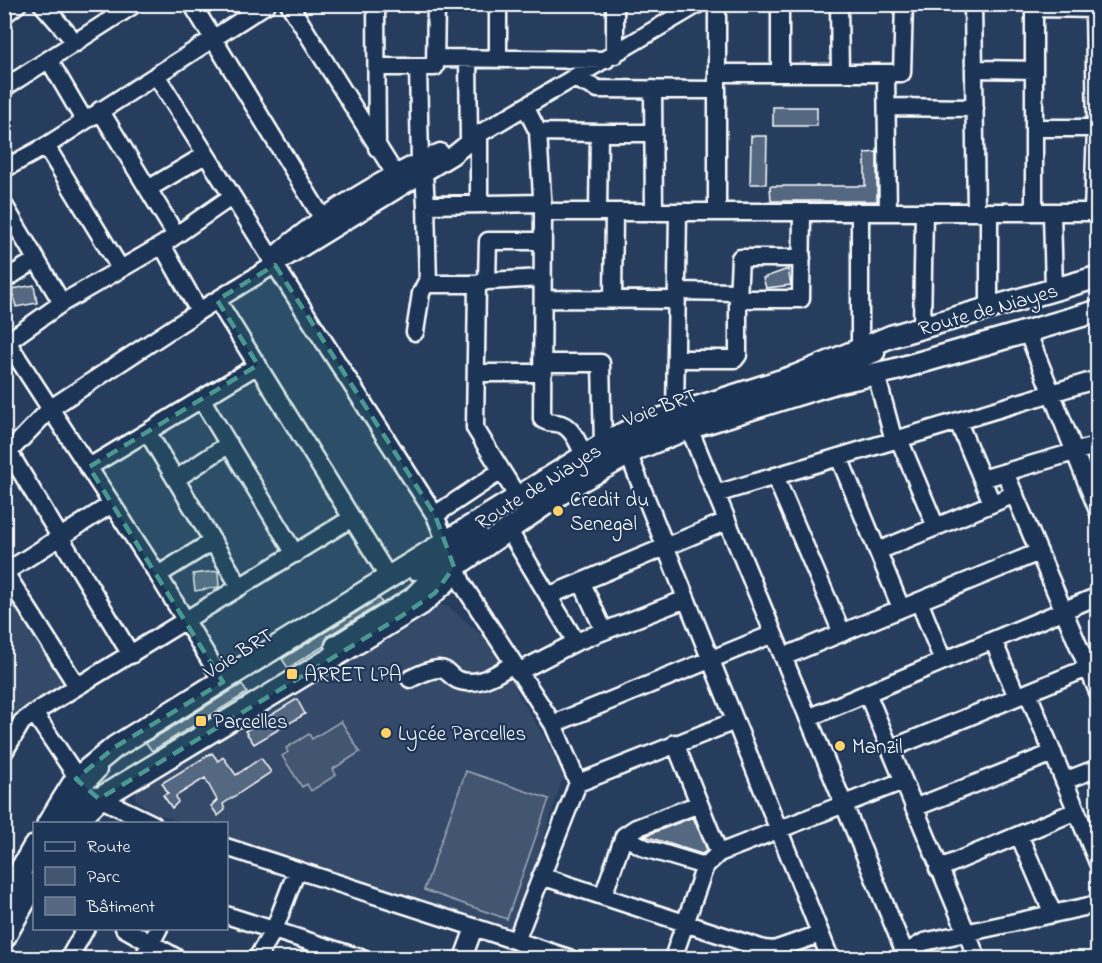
<svg xmlns="http://www.w3.org/2000/svg" width="1102" height="963" viewBox="0 0 1102 963" font-family="'Indie Flower',sans-serif">
  <style>
    .built { fill: #344a68 }
    .green { fill: #425672; stroke: #a0aab8; stroke-width: 1.5 }
    .building { fill: #556781; stroke: #fff; stroke-width: 1.5 }
    .lines { fill: none; stroke-linecap: round; stroke-linejoin: round }
    .minor-casing { stroke: #fff; stroke-width: 21 }
    .major-casing { stroke: #fff; stroke-width: 26 }
    .minor { stroke: #1d3557; stroke-width: 16 }
    .major { stroke: #1d3557; stroke-width: 21 }
    .marked { fill: #4b9892; fill-opacity: 0.2; stroke: #4b9892; stroke-width: 4.5; stroke-dasharray: 12 8; stroke-linejoin: round }
    .poi-dot { fill: #ffd166; stroke: #1d3557; stroke-width: 2 }
    .labels { text-anchor: middle; stroke-width: 4.5; stroke-linejoin: round; paint-order: stroke }
    .street-label { font-size: 21px; fill: #fff; stroke: #1d3557 }
    .poi-label { font-size: 21px; fill: #fff; stroke: #1d3557; text-anchor: start }
  </style>
  <rect width="100%" height="100%" fill="#263d5e"/>
  <filter id="ink" filterUnits="userSpaceOnUse"><feTurbulence type="fractalNoise" baseFrequency=".0167" numOctaves="2"/><feDisplacementMap in="SourceGraphic" scale="12" xChannelSelector="R" yChannelSelector="G"/><feConvolveMatrix kernelMatrix="1 2 1 2 8 2 1 2 1" color-interpolation-filters="sRGB"/></filter>
  <g filter="url(#ink)">
    <path class="built" d="M5,587L70,682L5,742Z
      M438,605L449,607L485,638L565,772L515,924L508,930L227,837L226,824L186,823L151,812L135,798L136,791Z"/>
    <path class="green" d="M341,721L360,752L333,769L336,775L311,791L307,784L302,787L282,756L288,752L286,748L309,734L312,739Z
      M466,771L549,799L507,919L424,890Z"/>
    <path class="building" d="M773,107H817V126H773Z
      M751,136H767L766,184H750Z
      M877,152V201H771L770,186H865V153Z
      M788,269L791,285L766,288L763,278Z
      M34,285L37,303L16,307L12,289Z
      M218,571L219,587L195,591L193,574Z
      M379,598L382,603L328,636L324,646L288,668L282,659Z
      M242,684L247,693L152,751L146,743Z
      M297,699L305,714L254,744L245,731Z
      M212,753L218,761L223,757L236,775L261,758L271,772L223,804L225,810L218,816L211,806L217,800L205,778L176,796L178,802L172,808L163,795L168,793L162,783Z
      M693,817L707,850L702,854L645,836Z"/>
    <g class="lines">
      <defs>
        <path id="minor" d="M42,4L76,43
          M192,4L323,219
          M289,4L400,182
          M376,4L377,148
          M498,4V58
          M615,4V55
          M717,4V212
          M780,4V73
          M839,4L840,73
          M973,4L976,212
          M4,15L18,4
          M436,58L606,60
          M468,58L469,141
          M49,60L84,120
          M377,67H435L436,4
          M418,67L420,161
          M975,69L1034,70
          M717,73H902L904,4
          M886,73L888,212
          M156,75L271,258
          M575,79L598,89L717,90
          M4,88L135,4
          M653,89L654,212
          M887,107L975,108
          M526,108L538,132L599,133L598,212
          M100,110L176,235
          M1034,128H1096
          M538,132L543,212L542,419C548,424 554,422 561,424C574,429 579,446 585,457
          M599,133H653
          M479,134V204
          M46,146L120,268
          M4,169L46,146L267,4
          M424,173L426,205L543,203
          M148,189L205,155
          M4,205L62,303
          M426,205L428,284H477L487,281L488,241H543
          M543,212H1098
          M989,212V309
          M1034,212V8L1098,9
          M1052,212L1054,290
          M1093,212L1096,128L1094,9
          M162,245L199,311
          M272,258C318,216 383,177 440,152
          M802,258H740L738,299H801L802,212
          M275,265L435,515L463,585L553,724L578,783L516,941
          M4,280L36,260
          M487,281L543,278
          M477,284L475,428L519,499
          M677,291L738,292
          M543,299L676,300
          M217,300L389,578
          M613,300L614,212
          M922,327L924,212
          M1027,331L1098,511
          M415,332L421,293L426,283
          M4,337L158,575L223,682
          M4,344L62,303L162,245L231,197
          M860,351V212
          M678,359H735L738,355V299
          M543,363H601L603,446
          M477,373H543
          M876,374L894,441
          M814,379L876,353
          M202,400L295,554
          M675,414L678,212
          M958,422L992,503
          M689,428L907,958
          M148,433L240,587
          M899,439L936,527
          M9,452L131,655
          M628,453L830,958
          M4,457L51,408L199,311L452,156L479,134L698,4
          M839,457L901,608
          M89,467L258,365
          M1005,472L1098,692
          M775,476L842,633
          M176,479L229,444
          M982,479L1098,445
          M716,494L1098,379
          M435,515L501,471
          M508,529L576,642
          M878,551L1015,494
          M4,571L77,686
          M415,571L450,557L481,536
          M4,573L112,504
          M158,575L213,541
          M582,583L604,631
          M548,596L727,521
          M919,601L943,661
          M993,640L1017,697
          M334,645L411,597L450,557
          M783,657L1039,552
          M518,672L576,642L686,599
          M410,679C459,655 439,682 470,682C485,682 500,672 513,664
          M867,693L977,958
          M1028,693L1098,863
          M34,713L87,792L153,824
          M808,718L1098,596
          M553,724L773,634
          M675,743L719,853
          M890,749L1097,664
          M4,752L22,722L34,713L352,518
          M1064,781L1098,768
          M578,783L735,721
          M914,808L1053,753
          M60,824L86,783L98,770
          M1019,835L1053,914
          M624,836L645,848L705,866
          M226,847L569,958
          M938,869L1076,811
          M541,876L764,949L774,950L820,934
          M603,896L624,836L636,828L699,804
          M226,915L361,958
          M124,928L177,958
          M904,954L924,942L1098,904
          M69,958L86,928
          M143,958L159,928
          M257,958L274,930L297,870
          M463,958L474,928
          M673,958L705,866L719,853L903,781"/>
        <path id="major" d="M48,824L76,779L115,747L612,439L639,426L796,376L892,336L1098,277
          M73,824L99,799L421,604L445,582L454,567L573,485L639,448L689,428L837,382L894,370L1098,311
          M4,899L34,847
          M4,938L34,884"/>
      </defs>
      <use href="#minor" class="minor-casing"/>
      <use href="#major" class="major-casing"/>
      <use href="#minor" class="minor"/>
      <use href="#major" class="major"/>
    </g>
  </g>
  <path class="marked" d="M275,265L435,515L454,567L435,593L400,617L99,799L76,779L115,747L223,682L89,467L258,365L217,300Z"/>
  <g class="poi-dot">
    <circle cx="558" cy="511" r="6"/>
    <rect x="286" y="668" width="12" height="12" rx="3"/>
    <rect x="195" y="715" width="12" height="12" rx="3"/>
    <circle cx="386" cy="733" r="6"/>
    <circle cx="840" cy="746" r="6"/>
  </g>
  <g class="labels">
    <g class="street-label">
      <text transform="translate(988 309) rotate(-16)" y="7">Route de Niayes</text>
      <text transform="translate(660 407) rotate(-20)" y="7">Voie BRT</text>
      <text transform="translate(538 486) rotate(-32)" y="7">Route de Niayes</text>
      <text transform="translate(238 653) rotate(-32)" y="7">Voie BRT</text>
    </g>
    <g class="poi-label">
      <text x="570" y="506">Credit du<tspan x="570" dy="24">Senegal</tspan></text>
      <text x="304" y="681">ARRET LPA</text>
      <text x="213" y="728">Parcelles</text>
      <text x="398" y="740">Lycée Parcelles</text>
      <text x="852" y="753">Manzil</text>
    </g>
  </g>
  <rect width="1102" height="963" fill="none" stroke="#1d3557" stroke-width="24"/>
  <rect x="12" y="12" width="1078" height="939" fill="none" stroke="#fff" stroke-width="2" filter="url(#ink)"/>
  <rect x="33" y="822" width="195" height="108" fill="#1d3557" stroke="#77869a" stroke-width="1.5"/>
  <rect x="45" y="842" width="30" height="9" fill="#1d3557" stroke="#77869a" stroke-width="1.5"/>
  <text x="87" y="852" font-size="18" fill="#ffffff">Route</text>
  <rect x="45" y="867" width="30" height="18" fill="#425672" stroke="#77869a" stroke-width="1.5"/>
  <text x="87" y="882" font-size="18" fill="#ffffff">Parc</text>
  <rect x="45" y="897" width="30" height="18" fill="#556781" stroke="#77869a" stroke-width="1.5"/>
  <text x="87" y="912" font-size="18" fill="#ffffff">Bâtiment</text>
</svg>
